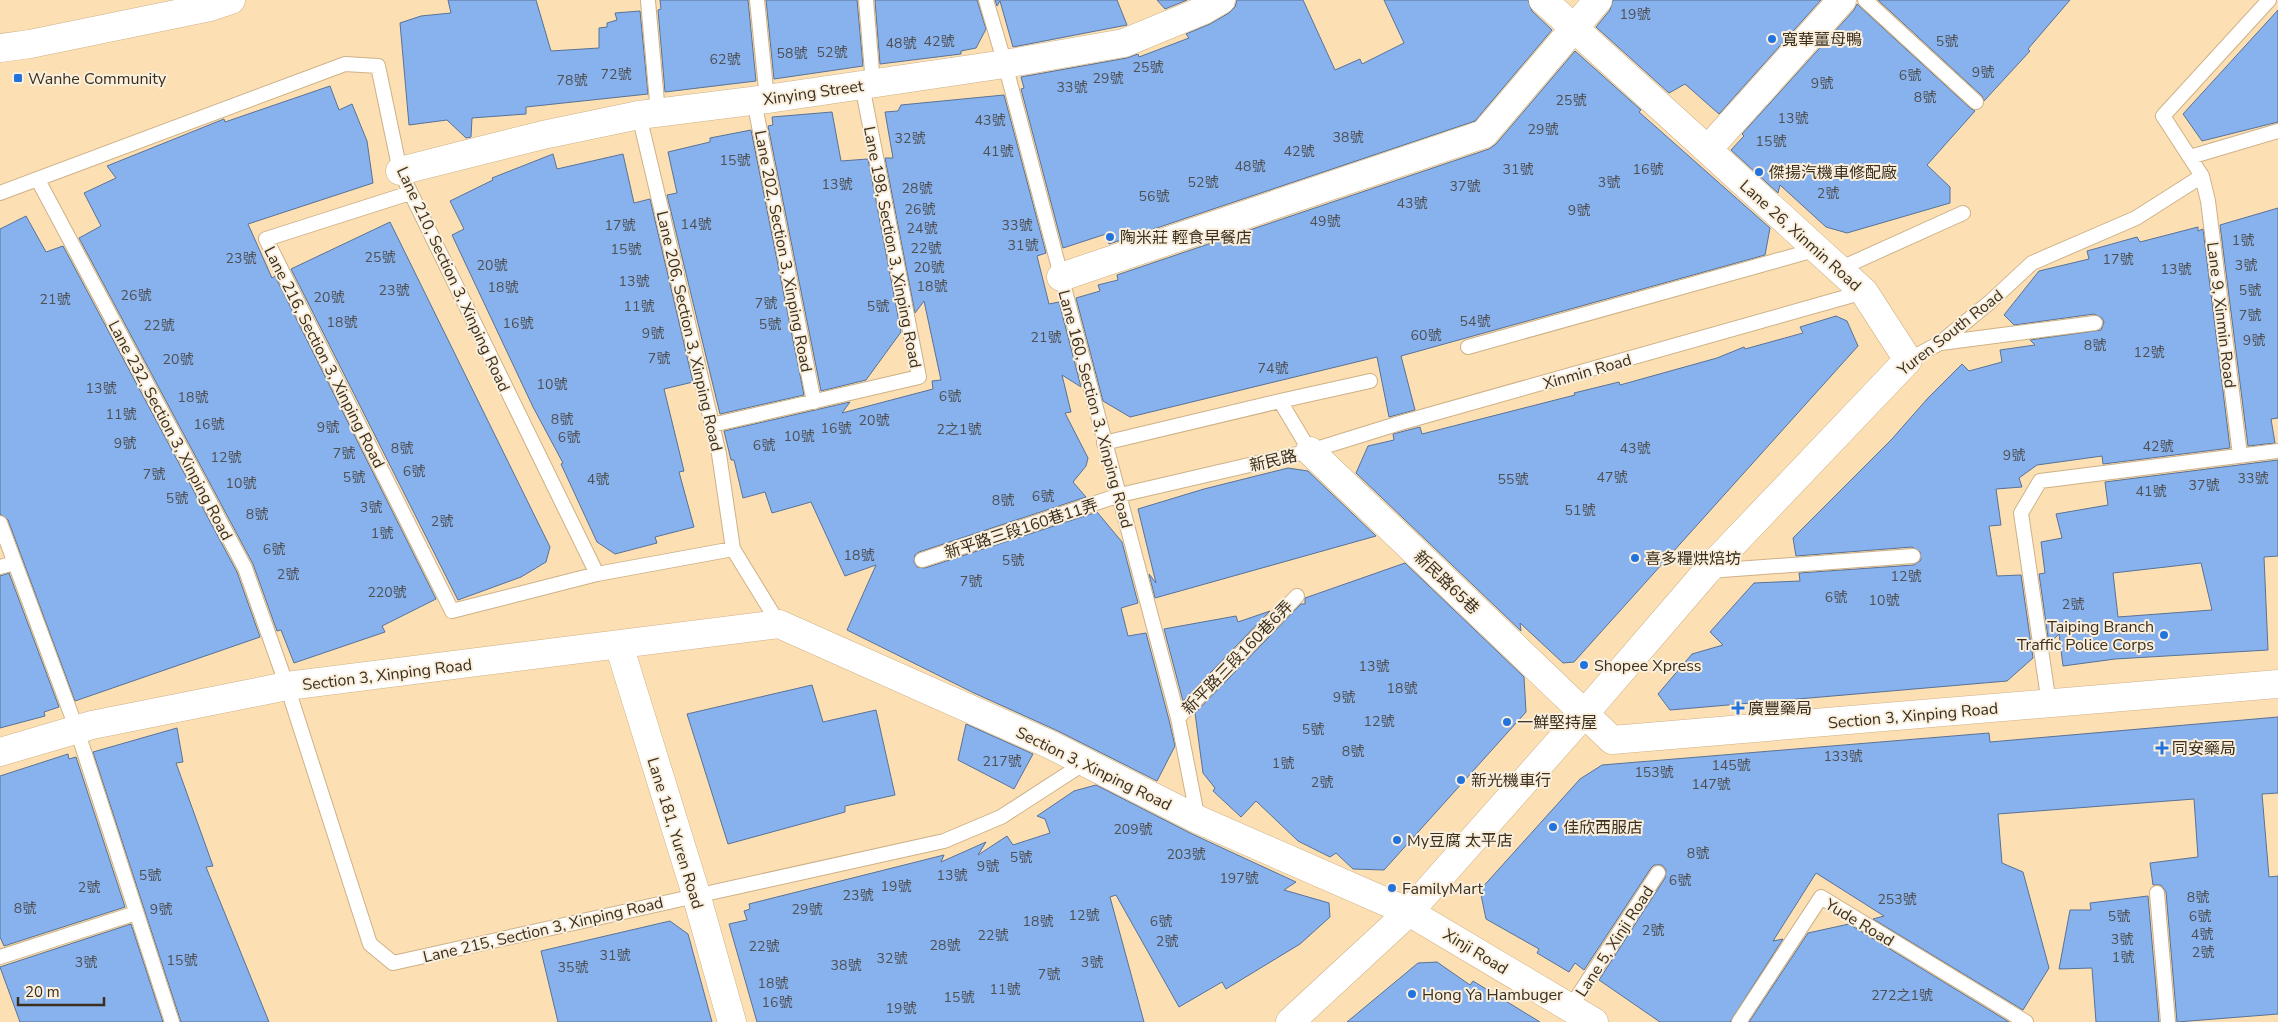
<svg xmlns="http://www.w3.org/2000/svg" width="2278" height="1022" viewBox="0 0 2278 1022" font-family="'Nunito Sans','Noto Sans TC',sans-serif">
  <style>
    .building { fill: #88b2ee; stroke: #587297; fill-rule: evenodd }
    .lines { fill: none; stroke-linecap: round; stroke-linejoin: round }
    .lane-casing { stroke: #ceb187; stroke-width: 16 }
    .street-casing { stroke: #ceb187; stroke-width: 29 }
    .secondary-casing { stroke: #ceb187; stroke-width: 29 }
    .lane { stroke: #fff; stroke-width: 14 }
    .street { stroke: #fff; stroke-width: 28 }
    .secondary { stroke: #fff; stroke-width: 28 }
    .poi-dot { fill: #2373de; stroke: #faefdd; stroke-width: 2 }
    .labels { text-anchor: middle; stroke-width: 4; stroke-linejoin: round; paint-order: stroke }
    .number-label { font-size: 14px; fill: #4e5053 }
    .poi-label { font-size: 16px; fill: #3b301f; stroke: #faefdd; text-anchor: start }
    .street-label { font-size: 16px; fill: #3b301f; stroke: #faefdd }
  </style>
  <rect width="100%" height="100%" fill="#fcdfb3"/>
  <path class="building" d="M448,0H536L551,51L599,48V28L607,27V23L617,20L615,13L640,11L648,94L526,107V114L472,118L471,137L466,138L447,120L409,125L400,23L421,16L451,13Z
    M660,0H748L756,81L665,92L658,10L661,9Z
    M766,0H857L863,66L774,79Z
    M875,0H977L986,29L976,48L961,51V54L880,64Z
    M995,0H1117L1127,25L1013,47L1000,1L997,6Z
    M1157,0H1187L1165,9Z
    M1237,0H1303L1335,70L1360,59L1362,64L1404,43L1384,0H1528L1532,11L1552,30L1475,121L1109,244L1106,234L1063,248L1021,89L1024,88L1021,77L1127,58L1138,54L1139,57L1189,38L1186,34L1210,24L1229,13L1235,7Z
    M1613,0H1821L1719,114L1685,84L1669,93L1596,27L1610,10Z
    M1878,0H2070L2028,49L2030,51L1984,101L1982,96Z
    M1857,4L1970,108L1975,111L1927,165L1950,187V203L1847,233L1826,227L1780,185L1778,193L1731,150L1744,136L1742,134L1854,10Z
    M2278,10V122L2202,141L2183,114Z
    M1575,51L1641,110L1639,112L1770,228L1765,255L1401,356L1415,410L1389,417L1377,357L1130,417L1103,401L1076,298L1100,291L1098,285L1118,280L1117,275L1489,149L1496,144Z
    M330,86L339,110L352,104L367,141L373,183L248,224L272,278L275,276L436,599L382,626L385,632L294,663L281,630L277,631L253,564L79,238L101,226L84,193L116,178L107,166L224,119L225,122Z
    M1004,95L1046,253L1037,256L1049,304L1059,302L1081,387L1062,375L1071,412L1065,413L1088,458L1086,466L1073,482L1086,497L919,552L915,555L914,562L917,567L925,568L1097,512L1122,542L1138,603L1121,608L1128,636L1146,633L1169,720L1175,746L1157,781L1058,731L974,693L847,630L876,565L845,576L811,502L772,513L765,492L743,498L734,460H731L724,431L850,402L842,413L933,389L932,381L941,380L924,301L915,313L885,158H893L885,112L898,111L901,105Z
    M832,112L841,161L868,159L901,332L866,380L821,391L768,126L773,125L772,117Z
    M751,130L804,395L720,414L667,195L677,193L668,152L710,142V138Z
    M553,154L557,169L623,154L634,203L650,199L693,382L664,389L684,471L679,472L694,527L655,537L657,543L615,554L597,542L561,464L563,463L533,407L452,235L464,229L450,201L493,180L492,178Z
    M2278,208V418L2271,419L2275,443L2248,446L2220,225Z
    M26,216L46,252L63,246L237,572L260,637L75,701L8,520L0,514V229Z
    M390,222L550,547L546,562L521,577L458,600L291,269Z
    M2198,227V231L2203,229L2230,448L2103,464L2102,456L2037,465L2019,478L2022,487L1996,489L2001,525L1989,526L1997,576L2021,575L2033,658L2007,681L1670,710L1658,694L1692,654L1723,645L1710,632L1754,583L1800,581L1799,573L1914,565L1921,560L1920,552L1912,547L1796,556L1793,538L1891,440L1928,398L1962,364L1969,371L2002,362L2000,350L2035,345L2030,340L2101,330L2104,322L2102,318L2094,314L2014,325L2004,315L2039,271L2089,259L2087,251L2137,237L2140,242Z
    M1836,316L1847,321L1858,346L1574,662L1563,663L1520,623L1521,631L1356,473L1368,446L1394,440L1393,434L1420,427L1422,434L1575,395L1574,393L1619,382L1620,385L1717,358L1744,347L1745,349L1803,333L1800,327Z
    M2278,460V556L2264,557L2268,650L2115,659L2063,666L2059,634L2049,644L2039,574L2045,573L2041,542L2062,538L2056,514L2108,505L2105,482ZM2201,563L2212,610L2118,617L2113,573Z
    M1288,468L1308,471L1376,536L1155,598L1149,574L1156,583L1138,509L1204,489Z
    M1405,563L1524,677L1526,712L1384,870L1353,869L1336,853L1330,857L1298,841L1256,801L1241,817L1213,791L1215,788L1203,773L1195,713L1301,604H1305V598Z
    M9,573L59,707L44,712L45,716L0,728V576Z
    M1270,611L1183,701L1164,629L1236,616L1238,622Z
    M812,685L823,722L876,710L895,795L845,806V812L728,844L687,714Z
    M2278,717V793L2262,794L2269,877L2278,876V1014L2177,1022L2166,892L2161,885H2153L2150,863L2198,857L2194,799L1998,814L2002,863L2023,872L2049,968L2023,1010L1873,919L1884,916L1816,873L1773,941L1783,939L1730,1022H1660L1599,980L1665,878L1666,870L1662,865H1654L1651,868L1584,970L1575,963L1569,972L1537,953L1539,949L1486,919L1480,890L1580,779L1602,765L1989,733L1990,742Z
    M966,724L1033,754L1014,789L958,760Z
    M177,728L183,762L176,763L213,866L206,867L269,1022H181L93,752Z
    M68,754L69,759L76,757L125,907L4,946L0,937V776Z
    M1096,785L1192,834L1296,882L1284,890L1329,903L1330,917L1300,944L1226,989L1222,982L1179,1007L1116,895L1110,897L1144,1022H757L729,924L747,920L744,911L750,909L749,904L944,855L941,862L986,842L978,855L1007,836L1013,845L1050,833L1045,819L1037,816L1074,791Z
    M2148,896L2159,1022H2096L2092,968L2059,969L2070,910H2091L2090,903Z
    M670,921L688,934L712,1022H558L541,951Z
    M131,924L163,1022H20L0,967Z
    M1849,924L2009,1022H1749L1808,933Z
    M1437,962L1470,985L1473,981L1540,1022H1347L1418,963Z"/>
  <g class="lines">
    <defs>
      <path id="lane" d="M757,0L767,99
        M866,0L873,84
        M986,0L1005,64L1178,718L1198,820
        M1865,0L1976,102
        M648,1L658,113
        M754,101L814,402
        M639,115L719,454L733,549
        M2190,157L2278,131
        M2202,176L2208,201L2240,455
        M38,180L245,568L287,686L370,944L393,963L944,841L1001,817L1086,762
        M0,193L345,64L378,66L400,171L597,574
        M410,193L266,239L452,611L597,574L733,549L779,624
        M1839,269L1963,213
        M1941,343L2095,323
        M1468,347L1818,249
        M1908,360L1940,343L1990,302L2032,263L2136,218L2202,176L2163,116L2269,0
        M1280,401L1370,381
        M712,425L919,377L862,85
        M1104,443L1280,401L1310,451
        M0,523L77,730L172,1022
        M922,560L1120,495L1310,451L1400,423L1864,292
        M0,567L14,563
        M1709,571L1913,556
        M2049,704L2021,513L2040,481L2278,451
        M1178,718L1297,596
        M2157,893L2168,1022
        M0,957L136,913
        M1570,1008L1658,873
        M1739,1022L1821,897L2026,1022"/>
      <path id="street" d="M1708,149L1842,0
        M400,171L543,135L639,115L767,99L1005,64L1124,43L1204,10L1221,0
        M1061,277L1484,134L1598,0
        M1310,451L1612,740L2278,684
        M619,645L696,894L732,1022
        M0,752L92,725L287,686L779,624L1051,745L1199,820L1409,912L1594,1022
        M1290,1022L1409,912L1585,713L1707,571L1908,360L1864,292L1543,0"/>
      <path id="secondary" d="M0,48L30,44L210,7L231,0"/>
    </defs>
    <use href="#lane" class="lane-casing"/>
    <use href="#street" class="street-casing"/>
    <use href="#secondary" class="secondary-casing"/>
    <use href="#lane" class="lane"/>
    <use href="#street" class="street"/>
    <use href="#secondary" class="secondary"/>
  </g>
  <g class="poi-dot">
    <circle cx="1772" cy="39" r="5"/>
    <rect x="13" y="73" width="10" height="10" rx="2.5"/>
    <circle cx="1759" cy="172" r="5"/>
    <circle cx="1110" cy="237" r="5"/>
    <circle cx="1635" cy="558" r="5"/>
    <circle cx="2164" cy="635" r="5"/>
    <circle cx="1584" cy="665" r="5"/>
    <path d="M1735.5 700.5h5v5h5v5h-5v5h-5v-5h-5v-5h5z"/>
    <circle cx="1507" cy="722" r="5"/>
    <path d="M2159.5 740.5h5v5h5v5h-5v5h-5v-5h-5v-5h5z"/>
    <circle cx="1461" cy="780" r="5"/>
    <circle cx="1553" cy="827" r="5"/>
    <circle cx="1397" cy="840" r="5"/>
    <circle cx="1392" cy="888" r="5"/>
    <circle cx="1412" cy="994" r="5"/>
  </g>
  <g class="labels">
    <g class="number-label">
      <text x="1635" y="19">19號</text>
      <text x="939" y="46">42號</text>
      <text x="1947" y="46">5號</text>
      <text x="901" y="48">48號</text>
      <text x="832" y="57">52號</text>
      <text x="792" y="58">58號</text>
      <text x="725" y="64">62號</text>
      <text x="1148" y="72">25號</text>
      <text x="1983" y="77">9號</text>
      <text x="616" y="79">72號</text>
      <text x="1910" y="80">6號</text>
      <text x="1108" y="83">29號</text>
      <text x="572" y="85">78號</text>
      <text x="1822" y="88">9號</text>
      <text x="1072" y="92">33號</text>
      <text x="1925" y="102">8號</text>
      <text x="1571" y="105">25號</text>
      <text x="1793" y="123">13號</text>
      <text x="990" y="125">43號</text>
      <text x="1543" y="134">29號</text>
      <text x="1348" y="142">38號</text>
      <text x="910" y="143">32號</text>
      <text x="1771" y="146">15號</text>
      <text x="998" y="156">41號</text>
      <text x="1299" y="156">42號</text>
      <text x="735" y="165">15號</text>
      <text x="1250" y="171">48號</text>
      <text x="1518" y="174">31號</text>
      <text x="1648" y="174">16號</text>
      <text x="1203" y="187">52號</text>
      <text x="1609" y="187">3號</text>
      <text x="837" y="189">13號</text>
      <text x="1465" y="191">37號</text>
      <text x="917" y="193">28號</text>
      <text x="1828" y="198">2號</text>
      <text x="1154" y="201">56號</text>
      <text x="1412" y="208">43號</text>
      <text x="920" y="214">26號</text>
      <text x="1579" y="215">9號</text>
      <text x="1325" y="226">49號</text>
      <text x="696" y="229">14號</text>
      <text x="620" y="230">17號</text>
      <text x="1017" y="230">33號</text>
      <text x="922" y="233">24號</text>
      <text x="2243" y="245">1號</text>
      <text x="1023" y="250">31號</text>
      <text x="926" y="253">22號</text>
      <text x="626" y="254">15號</text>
      <text x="380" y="262">25號</text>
      <text x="241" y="263">23號</text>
      <text x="2118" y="264">17號</text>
      <text x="492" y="270">20號</text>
      <text x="2246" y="270">3號</text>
      <text x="929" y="272">20號</text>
      <text x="2176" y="274">13號</text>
      <text x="634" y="286">13號</text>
      <text x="932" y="291">18號</text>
      <text x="503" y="292">18號</text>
      <text x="394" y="295">23號</text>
      <text x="2250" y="295">5號</text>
      <text x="136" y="300">26號</text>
      <text x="329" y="302">20號</text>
      <text x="55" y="304">21號</text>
      <text x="766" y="308">7號</text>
      <text x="639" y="311">11號</text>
      <text x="878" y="311">5號</text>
      <text x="2250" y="320">7號</text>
      <text x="1475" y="326">54號</text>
      <text x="342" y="327">18號</text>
      <text x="518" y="328">16號</text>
      <text x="770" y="329">5號</text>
      <text x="159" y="330">22號</text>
      <text x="653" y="338">9號</text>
      <text x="1426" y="340">60號</text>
      <text x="1046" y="342">21號</text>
      <text x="2254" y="345">9號</text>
      <text x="2095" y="350">8號</text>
      <text x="2149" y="357">12號</text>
      <text x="659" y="363">7號</text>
      <text x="178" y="364">20號</text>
      <text x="1273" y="373">74號</text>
      <text x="552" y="389">10號</text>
      <text x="101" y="393">13號</text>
      <text x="950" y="401">6號</text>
      <text x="193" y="402">18號</text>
      <text x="121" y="419">11號</text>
      <text x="562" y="424">8號</text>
      <text x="874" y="425">20號</text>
      <text x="209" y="429">16號</text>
      <text x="328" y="432">9號</text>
      <text x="836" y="433">16號</text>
      <text x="959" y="434">2之1號</text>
      <text x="799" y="441">10號</text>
      <text x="569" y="442">6號</text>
      <text x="125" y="448">9號</text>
      <text x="764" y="450">6號</text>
      <text x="2158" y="451">42號</text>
      <text x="402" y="453">8號</text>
      <text x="1635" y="453">43號</text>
      <text x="344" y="458">7號</text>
      <text x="2014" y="460">9號</text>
      <text x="226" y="462">12號</text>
      <text x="414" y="476">6號</text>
      <text x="154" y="479">7號</text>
      <text x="354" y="482">5號</text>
      <text x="1612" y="482">47號</text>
      <text x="2253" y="483">33號</text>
      <text x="598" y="484">4號</text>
      <text x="1513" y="484">55號</text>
      <text x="241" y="488">10號</text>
      <text x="2204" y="490">37號</text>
      <text x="2151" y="496">41號</text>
      <text x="1043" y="501">6號</text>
      <text x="177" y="503">5號</text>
      <text x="1003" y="505">8號</text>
      <text x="371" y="512">3號</text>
      <text x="1580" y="515">51號</text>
      <text x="257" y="519">8號</text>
      <text x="442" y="526">2號</text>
      <text x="382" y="538">1號</text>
      <text x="274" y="554">6號</text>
      <text x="859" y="560">18號</text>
      <text x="1013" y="565">5號</text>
      <text x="288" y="579">2號</text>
      <text x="1906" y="581">12號</text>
      <text x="971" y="586">7號</text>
      <text x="387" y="597">220號</text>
      <text x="1836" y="602">6號</text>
      <text x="1884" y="605">10號</text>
      <text x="2073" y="609">2號</text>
      <text x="1374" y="671">13號</text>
      <text x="1402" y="693">18號</text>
      <text x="1344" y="702">9號</text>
      <text x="1379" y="726">12號</text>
      <text x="1313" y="734">5號</text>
      <text x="1353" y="756">8號</text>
      <text x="1843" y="761">133號</text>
      <text x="1002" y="766">217號</text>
      <text x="1283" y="768">1號</text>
      <text x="1731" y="770">145號</text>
      <text x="1654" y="777">153號</text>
      <text x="1322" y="787">2號</text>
      <text x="1711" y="789">147號</text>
      <text x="1133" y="834">209號</text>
      <text x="1698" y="858">8號</text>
      <text x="1186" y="859">203號</text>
      <text x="1021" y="862">5號</text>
      <text x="988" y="871">9號</text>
      <text x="150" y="880">5號</text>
      <text x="952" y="880">13號</text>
      <text x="1239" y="883">197號</text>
      <text x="1680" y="885">6號</text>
      <text x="896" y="891">19號</text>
      <text x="89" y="892">2號</text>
      <text x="858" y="900">23號</text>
      <text x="2198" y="902">8號</text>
      <text x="1897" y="904">253號</text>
      <text x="25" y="913">8號</text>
      <text x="161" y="914">9號</text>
      <text x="807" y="914">29號</text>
      <text x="1084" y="920">12號</text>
      <text x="2119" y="921">5號</text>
      <text x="2200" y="921">6號</text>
      <text x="1038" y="926">18號</text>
      <text x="1161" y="926">6號</text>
      <text x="1653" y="935">2號</text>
      <text x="2202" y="939">4號</text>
      <text x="993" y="940">22號</text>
      <text x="2122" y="944">3號</text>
      <text x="1167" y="946">2號</text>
      <text x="945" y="950">28號</text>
      <text x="764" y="951">22號</text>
      <text x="2203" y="957">2號</text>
      <text x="615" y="960">31號</text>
      <text x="2123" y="962">1號</text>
      <text x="892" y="963">32號</text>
      <text x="182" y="965">15號</text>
      <text x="86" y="967">3號</text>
      <text x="1092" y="967">3號</text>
      <text x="846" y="970">38號</text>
      <text x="573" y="972">35號</text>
      <text x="1049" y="979">7號</text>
      <text x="773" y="988">18號</text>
      <text x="1005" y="994">11號</text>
      <text x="1902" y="1000">272之1號</text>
      <text x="959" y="1002">15號</text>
      <text x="777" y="1007">16號</text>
      <text x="901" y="1013">19號</text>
    </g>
    <g class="poi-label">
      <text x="1782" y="45">寬華薑母鴨</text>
      <text x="28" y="84">Wanhe Community</text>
      <text x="1769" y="178">傑揚汽機車修配廠</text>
      <text x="1120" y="243">陶米莊 輕食早餐店</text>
      <text x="1645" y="564">喜多糧烘焙坊</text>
      <text x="2154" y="632" text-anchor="end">Taiping Branch<tspan x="2154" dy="18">Traffic Police Corps</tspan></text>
      <text x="1594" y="671">Shopee Xpress</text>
      <text x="1748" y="714">廣豐藥局</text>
      <text x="1517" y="728">一鮮堅持屋</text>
      <text x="2172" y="754">同安藥局</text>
      <text x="1471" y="786">新光機車行</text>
      <text x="1563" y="833">佳欣西服店</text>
      <text x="1407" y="846">My豆腐 太平店</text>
      <text x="1402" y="894">FamilyMart</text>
      <text x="1422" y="1000">Hong Ya Hambuger</text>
    </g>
    <g class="street-label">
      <text transform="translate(813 92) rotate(-8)" y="6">Xinying Street</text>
      <text transform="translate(1801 235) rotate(42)" y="6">Lane 26, Xinmin Road</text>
      <text transform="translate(893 247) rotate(79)" y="6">Lane 198, Section 3, Xinping Road</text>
      <text transform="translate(784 251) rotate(79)" y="6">Lane 202, Section 3, Xinping Road</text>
      <text transform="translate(454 279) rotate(65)" y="6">Lane 210, Section 3, Xinping Road</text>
      <text transform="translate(2222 315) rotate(83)" y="6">Lane 9, Xinmin Road</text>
      <text transform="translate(690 331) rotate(77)" y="6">Lane 206, Section 3, Xinping Road</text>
      <text transform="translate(1950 332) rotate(-38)" y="6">Yuren South Road</text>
      <text transform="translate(325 357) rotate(63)" y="6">Lane 216, Section 3, Xinping Road</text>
      <text transform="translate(1587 371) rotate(-16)" y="6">Xinmin Road</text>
      <text transform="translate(1096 409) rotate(75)" y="6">Lane 160, Section 3, Xinping Road</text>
      <text transform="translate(171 430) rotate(62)" y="6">Lane 232, Section 3, Xinping Road</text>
      <text transform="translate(1273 460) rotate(-13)" y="6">新民路</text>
      <text transform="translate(1021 528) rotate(-18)" y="6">新平路三段160巷11弄</text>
      <text transform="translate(1447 582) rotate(44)" y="6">新民路65巷</text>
      <text transform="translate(1237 657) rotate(-46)" y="6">新平路三段160巷6弄</text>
      <text transform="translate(387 674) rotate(-7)" y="6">Section 3, Xinping Road</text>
      <text transform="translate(1913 715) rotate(-5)" y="6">Section 3, Xinping Road</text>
      <text transform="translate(1094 768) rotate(26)" y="6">Section 3, Xinping Road</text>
      <text transform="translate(676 833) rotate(73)" y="6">Lane 181, Yuren Road</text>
      <text transform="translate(1860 922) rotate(31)" y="6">Yude Road</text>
      <text transform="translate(543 929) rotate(-13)" y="6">Lane 215, Section 3, Xinping Road</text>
      <text transform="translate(1614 941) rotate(-57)" y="6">Lane 5, Xinji Road</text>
      <text transform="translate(1476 951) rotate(31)" y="6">Xinji Road</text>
    </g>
  </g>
  <path d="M18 997v8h86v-8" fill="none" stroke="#3b301f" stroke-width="2.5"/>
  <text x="25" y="997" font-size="15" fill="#3b301f" stroke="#faefdd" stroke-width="4" paint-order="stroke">20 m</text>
</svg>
